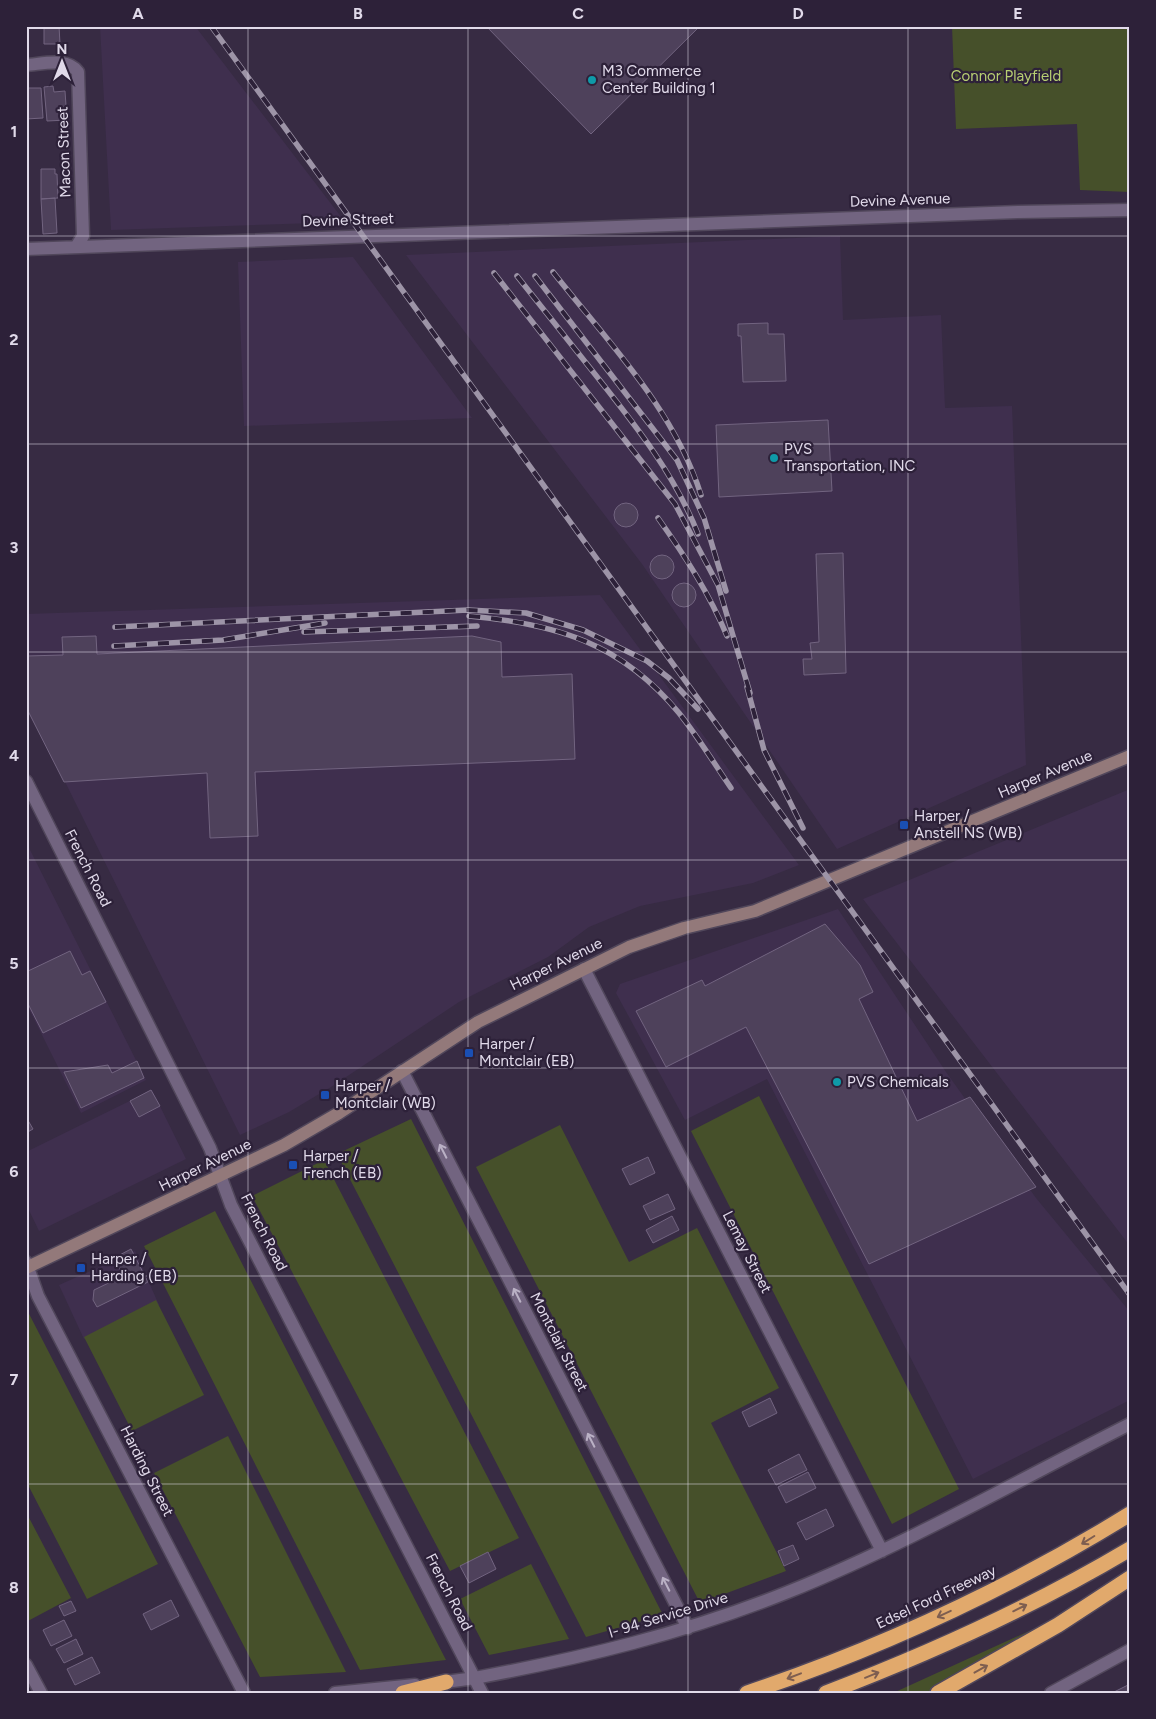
<svg xmlns="http://www.w3.org/2000/svg" width="1156" height="1719" viewBox="0 0 1156 1719" font-family="Figtree,sans-serif">
  <style>
    .built { fill: #3f2f4e }
    .green { fill: #46502a }
    .building { fill: #4e415b; stroke: #726480 }
    .lines { fill: none; stroke-linecap: round; stroke-linejoin: round }
    .minor-casing { stroke: #51475b; stroke-width: 15 }
    .tertiary-casing { stroke: #51475b; stroke-width: 15 }
    .secondary-casing { stroke: #51475b; stroke-width: 15 }
    .motorway-casing { stroke: #51475b; stroke-width: 18 }
    .minor { stroke: #726480; stroke-width: 12 }
    .tertiary { stroke: #726480; stroke-width: 12 }
    .secondary { stroke: #93797a; stroke-width: 12 }
    .motorway { stroke: #e1a96c; stroke-width: 15 }
    .rail-casing { stroke: #9d94a7; stroke-width: 5.5 }
    .rail { stroke: #2d2139; stroke-width: 4; stroke-dasharray: 11; stroke-linecap: butt }
    .oneway { stroke: #bab1c5 }
    .oneway2 { stroke: #7e5e50 }
    .grid { fill: none; stroke: #e1daea; stroke-width: 1; stroke-opacity: 0.55 }
    .culture-dot { fill: #0f9aa8; stroke: #2d2139; stroke-width: 2 }
    .transit-dot { fill: #1a4fb4; stroke: #2d2139; stroke-width: 2 }
    .labels { text-anchor: middle; stroke-width: 4.5; stroke-linejoin: round; paint-order: stroke }
    .poi-label { font-size: 15px; fill: #e1daea; stroke: #2d2139; text-anchor: start }
    .park-label { font-size: 15px; fill: #b8cf72; stroke: #2d2139 }
    .street-label { font-size: 15px; fill: #e1daea; stroke: #2d2139 }
    .neatline { fill: none; stroke: #e1daea; stroke-width: 2 }
    .grid-label { font-size: 16px; text-anchor: middle; font-weight: bold; fill: #e1daea }
  </style>
  <rect width="100%" height="100%" fill="#372b43"/>
  <path class="built" d="M100,26H195L345,222L111,230Z
    M840,236L843,320L941,315L945,408L1012,406L1026,765L837,849L642,564L406,255Z
    M353,257L472,418L244,426L238,262Z
    M600,595L799,865L753,883L640,906L589,927L548,957L459,1002L331,1087L289,1112L240,1135L26,703V614Z
    M1130,789V1246L863,899Z
    M26,842L146,1080L81,1113L26,1003Z
    M838,909L946,1072L1036,1198L1130,1312V1400L973,1479L767,1079L685,1120L616,993L620,984Z
    M152,1090L186,1159L39,1231L26,1204V1152Z
    M135,1251L159,1305L84,1339L59,1285Z"/>
  <path class="green" d="M952,26H1130V192L1080,190L1077,124L956,129Z
    M759,1096L959,1489L892,1524L691,1131Z
    M411,1119L663,1615L586,1637L337,1154Z
    M560,1125L629,1262L697,1228L779,1388L711,1423L786,1571L700,1603L476,1167Z
    M324,1160L519,1538L450,1571L252,1196Z
    M215,1211L446,1660L360,1670L144,1246Z
    M156,1300L204,1395L132,1431L84,1337Z
    M26,1308L158,1564L87,1599L26,1481Z
    M228,1436L346,1672L260,1677L154,1473Z
    M26,1512L71,1598L26,1622Z
    M531,1564L569,1639L489,1655L460,1599Z
    M1051,1621L936,1693H893Z"/>
  <path class="building" d="M44,26H59L60,44H44Z
    M486,26H700L591,134Z
    M53,86L54,92L65,91L67,120L47,121L44,87Z
    M26,88H41L43,118L26,119Z
    M41,169H55V174H57L58,198L41,199Z
    M55,198L57,233L43,234L41,199Z
    M768,323V334H784L786,381L743,382L741,336H738V324Z
    M828,420L832,491L719,497L716,425Z
    M614 515a12 12 0 1 1 24 0a12 12 0 1 1-24 0Z
    M843,553L846,673L804,675L803,659H812L810,643L819,642L816,554Z
    M650 567a12 12 0 1 1 24 0a12 12 0 1 1-24 0Z
    M672 595a12 12 0 1 1 24 0a12 12 0 1 1-24 0Z
    M96,636L97,654L472,636L501,642L502,677L572,674L575,759L255,772L258,836L210,838L207,773L64,782L26,707V656L63,655L62,637Z
    M825,924L860,965L873,992L859,999L917,1121L970,1097L1036,1187L869,1264L746,1027L666,1067L636,1011L702,980L705,986Z
    M70,951L82,975L90,971L106,1002L43,1033L26,1000V972Z
    M137,1061L144,1078L81,1108L64,1072L108,1065L112,1073Z
    M151,1090L160,1106L139,1117L130,1101Z
    M26,1117L33,1129L26,1133Z
    M648,1157L655,1173L630,1185L622,1169Z
    M668,1194L675,1209L650,1220L643,1206Z
    M672,1216L679,1230L653,1243L646,1230Z
    M131,1249L148,1282L97,1307L93,1300L94,1290L123,1276L114,1258Z
    M770,1398L777,1413L749,1427L742,1412Z
    M799,1454L807,1470L776,1485L768,1470Z
    M808,1472L816,1488L786,1503L778,1487Z
    M826,1509L834,1526L806,1540L797,1523Z
    M793,1545L799,1559L784,1566L778,1551Z
    M488,1552L496,1569L469,1583L460,1566Z
    M171,1600L179,1616L151,1630L143,1614Z
    M71,1601L76,1611L64,1616L59,1606Z
    M64,1620L72,1636L51,1646L43,1630Z
    M76,1639L83,1654L64,1663L56,1649Z
    M92,1657L100,1673L75,1685L67,1669Z
    M1130,1684V1693H1112Z"/>
  <g class="lines">
    <defs>
      <path id="minor" d="M26,65C43,64 67,57 78,72L83,236L76,247
        M26,249L1018,212L1130,210
        M584,969L882,1551
        M402,1071L688,1628
        M26,1262L38,1296L244,1693
        M26,1665L41,1693
        M475,1678C582,1658 686,1633 788,1592C905,1545 1017,1481 1130,1424
        M1051,1693L1130,1650"/>
      <path id="tertiary" d="M26,781L210,1148L231,1205L482,1693
        M438,1683L475,1678
        M335,1693L415,1685"/>
      <path id="secondary" d="M26,1268L284,1145L339,1113L478,1022L629,947L684,928L755,911L1130,756"/>
      <path id="motorway" d="M403,1693L446,1682
        M747,1693C881,1648 1010,1588 1130,1514
        M826,1693C931,1653 1034,1606 1130,1549
        M938,1693L1058,1625L1130,1578"/>
    </defs>
    <use href="#minor" class="minor-casing"/>
    <use href="#tertiary" class="tertiary-casing"/>
    <use href="#secondary" class="secondary-casing"/>
    <use href="#motorway" class="motorway-casing"/>
    <use href="#minor" class="minor"/>
    <use href="#tertiary" class="tertiary"/>
    <use href="#secondary" class="secondary"/>
    <use href="#motorway" class="motorway"/>
    <defs>
      <path id="rail" d="M211,26L1130,1295
        M553,272C608,342 674,409 701,495
        M494,273L675,504L718,585L750,693
        M517,276C544,310 571,344 598,378C636,426 675,475 698,534
        M535,276L677,460L704,518L726,591
        M658,518C685,556 709,593 727,636
        M469,616C557,624 621,643 679,713C698,737 714,763 731,788
        M115,627L468,610L526,613L583,630L647,661L669,678L698,709
        M304,632L477,626
        M114,646L223,640L325,623
        M747,687L764,750L803,828"/>
    </defs>
    <use href="#rail" class="rail-casing"/>
    <use href="#rail" class="rail"/>
  </g>
  <defs><path id="oneway-shaft" d="M-6 0H5M1.5-3L5.5 0L1.5 3" fill="none" stroke-width="1.6" stroke-linecap="round" stroke-linejoin="round" transform="scale(1.25)"/></defs>
  <g class="oneway">
    <use href="#oneway-shaft" transform="translate(443 1151) rotate(-117)"/>
    <use href="#oneway-shaft" transform="translate(517 1295) rotate(-117)"/>
    <use href="#oneway-shaft" transform="translate(591 1440) rotate(-117)"/>
    <use href="#oneway-shaft" transform="translate(666 1584) rotate(-117)"/>
  </g>
  <g class="oneway2">
    <use href="#oneway-shaft" transform="translate(1088 1540) rotate(148)"/>
    <use href="#oneway-shaft" transform="translate(1020 1608) rotate(-26)"/>
    <use href="#oneway-shaft" transform="translate(944 1614) rotate(155)"/>
    <use href="#oneway-shaft" transform="translate(981 1669) rotate(-29)"/>
    <use href="#oneway-shaft" transform="translate(872 1675) rotate(-22)"/>
    <use href="#oneway-shaft" transform="translate(794 1676) rotate(159)"/>
  </g>
  <path class="grid" d="M248,26V1693M468,26V1693M688,26V1693M908,26V1693M26,236H1130M26,444H1130M26,652H1130M26,860H1130M26,1068H1130M26,1276H1130M26,1484H1130"/>
  <g class="culture-dot">
    <circle cx="592" cy="80" r="5"/>
    <circle cx="774" cy="458" r="5"/>
    <circle cx="837" cy="1082" r="5"/>
  </g>
  <g class="transit-dot">
    <rect x="899" y="820" width="10" height="10" rx="2.5"/>
    <rect x="464" y="1048" width="10" height="10" rx="2.5"/>
    <rect x="320" y="1090" width="10" height="10" rx="2.5"/>
    <rect x="288" y="1160" width="10" height="10" rx="2.5"/>
    <rect x="76" y="1263" width="10" height="10" rx="2.5"/>
  </g>
  <g class="labels">
    <g class="poi-label">
      <text x="602" y="76">M3 Commerce<tspan x="602" dy="17">Center Building 1</tspan></text>
      <text x="784" y="454">PVS<tspan x="784" dy="17">Transportation, INC</tspan></text>
      <text x="914" y="821">Harper /<tspan x="914" dy="17">Anstell NS (WB)</tspan></text>
      <text x="479" y="1049">Harper /<tspan x="479" dy="17">Montclair (EB)</tspan></text>
      <text x="847" y="1087">PVS Chemicals</text>
      <text x="335" y="1091">Harper /<tspan x="335" dy="17">Montclair (WB)</tspan></text>
      <text x="303" y="1161">Harper /<tspan x="303" dy="17">French (EB)</tspan></text>
      <text x="91" y="1264">Harper /<tspan x="91" dy="17">Harding (EB)</tspan></text>
    </g>
    <g class="park-label">
      <text x="1006" y="81">Connor Playfield</text>
    </g>
    <g class="street-label">
      <text transform="translate(64 152) rotate(-92)" y="5">Macon Street</text>
      <text transform="translate(900 200) rotate(-2)" y="5">Devine Avenue</text>
      <text transform="translate(348 220) rotate(-2)" y="5">Devine Street</text>
      <text transform="translate(1045 774) rotate(-23)" y="5">Harper Avenue</text>
      <text transform="translate(88 868) rotate(63)" y="5">French Road</text>
      <text transform="translate(556 964) rotate(-26)" y="5">Harper Avenue</text>
      <text transform="translate(205 1165) rotate(-26)" y="5">Harper Avenue</text>
      <text transform="translate(264 1232) rotate(63)" y="5">French Road</text>
      <text transform="translate(747 1252) rotate(63)" y="5">Lemay Street</text>
      <text transform="translate(559 1342) rotate(63)" y="5">Montclair Street</text>
      <text transform="translate(147 1471) rotate(63)" y="5">Harding Street</text>
      <text transform="translate(449 1592) rotate(63)" y="5">French Road</text>
      <text transform="translate(936 1597) rotate(-25)" y="5">Edsel Ford Freeway</text>
      <text transform="translate(668 1615) rotate(-17)" y="5">I- 94 Service Drive</text>
    </g>
  </g>
  <rect width="1156" height="1719" fill="none" stroke="#2d2139" stroke-width="55"/>
  <g transform="translate(62 62)" stroke="#2d2139" stroke-width="4" paint-order="stroke">
  <path d="M0-4L9 19L0 12L-9 19Z" fill="#e1daea"/>
  <text y="-8" font-size="14" font-weight="bold" text-anchor="middle" fill="#e1daea">N</text>
  </g>
  <rect x="28" y="28" width="1100" height="1664" class="neatline"/>
  <g class="grid-label">
    <text x="138" y="19">A</text>
    <text x="358" y="19">B</text>
    <text x="578" y="19">C</text>
    <text x="798" y="19">D</text>
    <text x="1018" y="19">E</text>
    <text x="14" y="137">1</text>
    <text x="14" y="345">2</text>
    <text x="14" y="553">3</text>
    <text x="14" y="761">4</text>
    <text x="14" y="969">5</text>
    <text x="14" y="1177">6</text>
    <text x="14" y="1385">7</text>
    <text x="14" y="1593">8</text>
  </g>
</svg>
